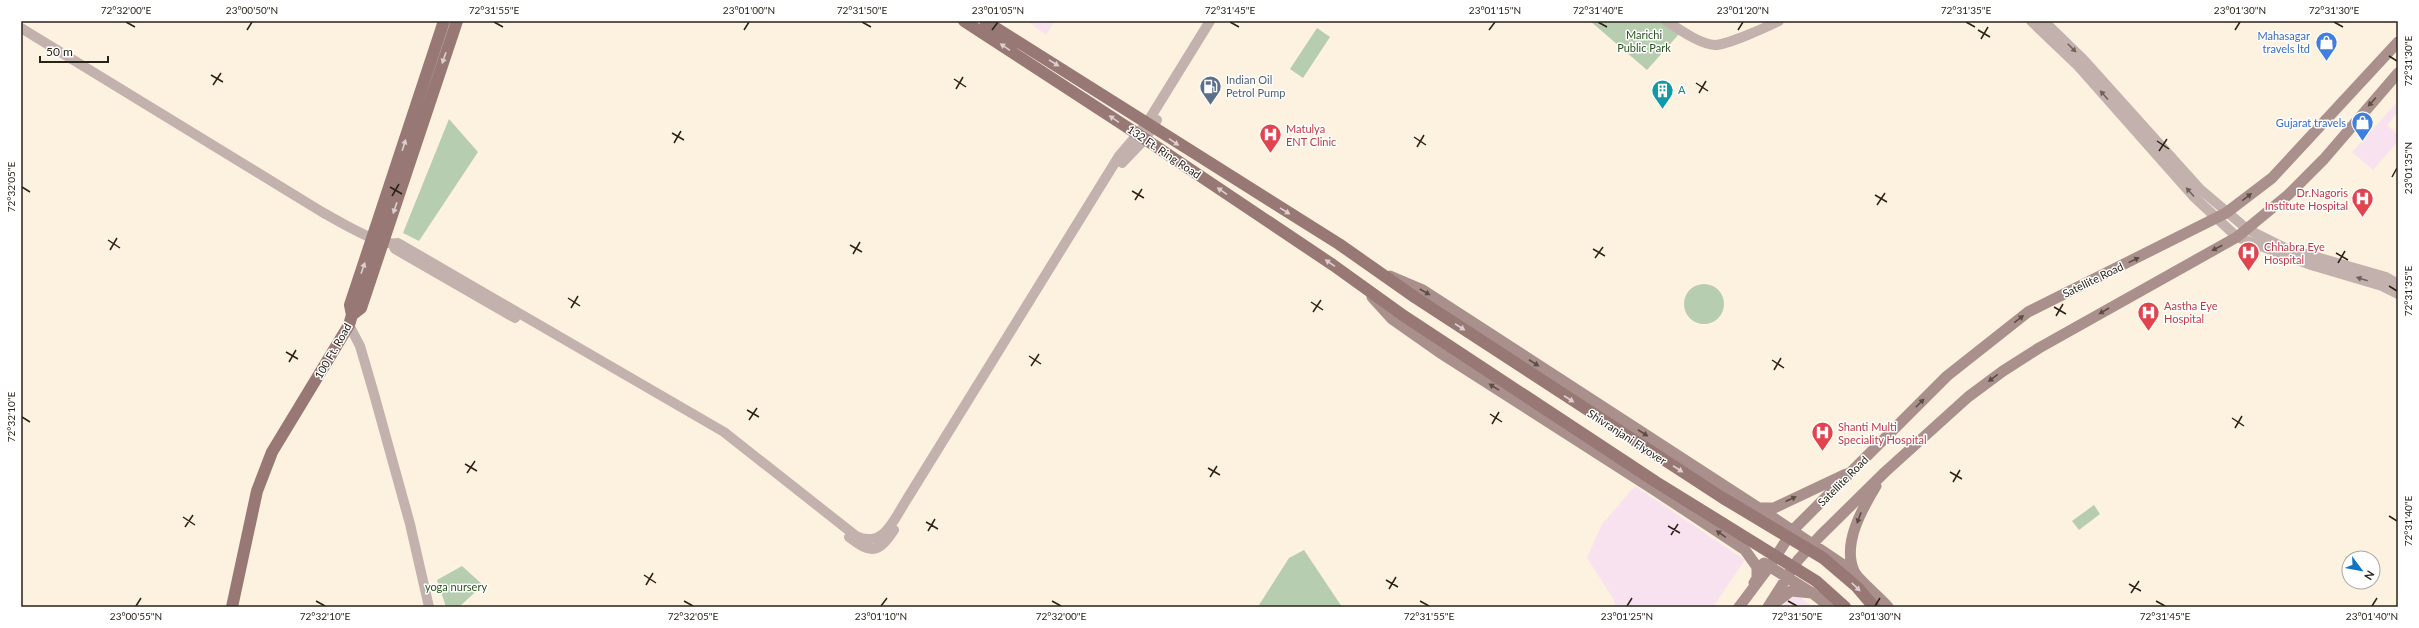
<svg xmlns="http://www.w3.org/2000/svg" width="2419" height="628" viewBox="0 0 2419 628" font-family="Lato,sans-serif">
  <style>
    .commercial { fill: #f9e2ef }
    .green { fill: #b6cdb0 }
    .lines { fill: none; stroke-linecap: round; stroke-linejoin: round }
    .tertiary { stroke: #c3b1ae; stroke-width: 10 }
    .secondary { stroke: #aa908c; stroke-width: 11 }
    .primary { stroke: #987874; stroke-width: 12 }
    .oneway { fill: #dbd0ce }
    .oneway2 { fill: #6e625a }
    .oneway3 { fill: #5d4e45 }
    .ticks { fill: none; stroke: #292216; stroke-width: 1.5 }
    .labels { text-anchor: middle; stroke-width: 3; stroke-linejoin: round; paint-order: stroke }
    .park-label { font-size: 11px; fill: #25531a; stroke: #fff }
    .shop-label { font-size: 11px; fill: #366cbe; stroke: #fff; text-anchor: end }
    .service-label { font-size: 11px; fill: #4e5e75; stroke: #fff; text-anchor: start }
    .culture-label { font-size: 11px; fill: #0d838f; stroke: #fff; text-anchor: start }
    .health-label { font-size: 11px; fill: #be3a42; stroke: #fff; text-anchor: start }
    .street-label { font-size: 11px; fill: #292216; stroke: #fff }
    .neatline { fill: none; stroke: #292216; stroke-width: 1.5 }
    .ticks-label { font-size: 10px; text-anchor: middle; fill: #292216 }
  </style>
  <rect width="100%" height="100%" fill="#fdf2df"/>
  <path class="commercial" d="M1027,21H1055L1046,35Z
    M2398,101V112L2387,125L2398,135V142L2373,170L2352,152Z
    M1635,486L1745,560L1713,607H1615L1614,600L1587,558L1602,524Z
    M1799,596L1813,607H1782L1790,597Z"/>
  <path class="green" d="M1590,21H1659L1679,34L1647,70Z
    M1317,28L1330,37L1303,78L1290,69Z
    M449,119L478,152L419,241L403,233Z
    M1684 304a20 20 0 1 1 40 0a20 20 0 1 1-40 0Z
    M2094,505L2100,514L2079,530L2072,521Z
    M1304,550L1342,607H1262L1259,605L1289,558Z
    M462,566L483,585L459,607H446L437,580Z"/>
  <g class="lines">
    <path class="tertiary" d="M1666,21C1679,29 1699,44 1715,45C1727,45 1767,27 1779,21
      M2031,21L2078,66L2193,196L2237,237L2311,265L2382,286L2398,294
      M2044,21L2084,60L2200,189L2247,229L2285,248L2386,277L2398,284
      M21,28L322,212C339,221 380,247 398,243L724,432L856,536C884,549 894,519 907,499L1119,156L1147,123L1210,21
      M1122,163L1145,139L1157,120
      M392,244L395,249L515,318
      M349,325L360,346L374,394L410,524L429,607
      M849,537C871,554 878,554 894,530"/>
    <path class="secondary" d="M1390,276L1423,290L1759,508H1774L1846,474
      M1372,297L1392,319L1439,352L1653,489L1745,550L1757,567V578L1754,583
      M1876,486C1862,509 1842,544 1854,571C1857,579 1881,598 1888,607
      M1759,508L1854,572
      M1764,563L1812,593
      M1774,604L1791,591L1812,593L1830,607
      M1739,607L1769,567L1793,530L1947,376L2028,312L2226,213L2272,178L2398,42
      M1768,607L1798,560L1820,536L1885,472L1968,397L2003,371L2039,348L2237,237L2288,195L2324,159L2398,73"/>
    <path class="primary" d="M964,21L1139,135L1333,265L1404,316L1656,482L1816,581L1845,607
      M985,21L1339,244L1416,298L1723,498L1823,558L1857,587L1874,607
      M352,315L361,308L457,21
      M232,607L257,491L272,452L349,325L352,315L350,305L444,21"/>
  </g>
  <defs><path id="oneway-solid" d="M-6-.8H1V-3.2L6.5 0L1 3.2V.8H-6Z"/></defs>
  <g class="oneway">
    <use href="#oneway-solid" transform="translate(1005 47) rotate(-146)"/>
    <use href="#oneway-solid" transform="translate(444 58) rotate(109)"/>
    <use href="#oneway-solid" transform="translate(1054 63) rotate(32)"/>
    <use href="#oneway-solid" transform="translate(1114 119) rotate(-146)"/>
    <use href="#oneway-solid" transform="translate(1174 142) rotate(34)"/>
    <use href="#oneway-solid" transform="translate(404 145) rotate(-72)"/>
    <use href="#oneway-solid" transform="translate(1222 191) rotate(-146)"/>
    <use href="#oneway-solid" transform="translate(395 208) rotate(109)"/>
    <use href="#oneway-solid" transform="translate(1285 211) rotate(32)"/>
    <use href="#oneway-solid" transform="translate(1330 263) rotate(-146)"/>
    <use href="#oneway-solid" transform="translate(363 268) rotate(-71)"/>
    <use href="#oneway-solid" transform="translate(1460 327) rotate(33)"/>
    <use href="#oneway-solid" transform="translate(1569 399) rotate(33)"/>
    <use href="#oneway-solid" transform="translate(1678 469) rotate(33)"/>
    <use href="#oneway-solid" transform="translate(1856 587) rotate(44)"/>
  </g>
  <g class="oneway2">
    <use href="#oneway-solid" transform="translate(2072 48) rotate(45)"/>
    <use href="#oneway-solid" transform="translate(2104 95) rotate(-132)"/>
    <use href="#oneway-solid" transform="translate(2190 192) rotate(-132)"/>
    <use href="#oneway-solid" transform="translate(2362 279) rotate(-163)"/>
  </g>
  <g class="oneway3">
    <use href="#oneway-solid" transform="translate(2372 102) rotate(132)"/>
    <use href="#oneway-solid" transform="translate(2247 197) rotate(-37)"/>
    <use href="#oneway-solid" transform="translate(2217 248) rotate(152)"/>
    <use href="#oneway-solid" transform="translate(2134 260) rotate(-26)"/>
    <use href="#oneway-solid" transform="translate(1425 292) rotate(30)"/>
    <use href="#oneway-solid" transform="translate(2104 311) rotate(150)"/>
    <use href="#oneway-solid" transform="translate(2019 319) rotate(-38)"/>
    <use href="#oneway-solid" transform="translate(1534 363) rotate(33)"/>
    <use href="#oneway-solid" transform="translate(1993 378) rotate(143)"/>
    <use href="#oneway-solid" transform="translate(1494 387) rotate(-148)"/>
    <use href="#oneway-solid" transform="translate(1920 403) rotate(-45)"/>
    <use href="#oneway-solid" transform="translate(1643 433) rotate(33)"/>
    <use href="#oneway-solid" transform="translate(1791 499) rotate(-25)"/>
    <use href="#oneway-solid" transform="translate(1859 518) rotate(110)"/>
    <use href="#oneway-solid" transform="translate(1721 534) rotate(-146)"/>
  </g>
  <path class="ticks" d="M126,22L135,27M494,22L503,27M862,22L871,27M1230,22L1239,27M1598,22L1607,27M1966,22L1975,27M2334,22L2343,27M247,30L252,22M744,30L749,22M992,30L998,22M1489,30L1495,22M1738,30L1743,22M1978,30L1990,37M2235,30L2240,22M1981,39L1988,27M2389,56L2397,61M211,75L223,82M954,79L966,87M1696,83L1708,91M213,85L221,73M956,89L963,77M1699,93L1706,81M672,133L684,140M1414,137L1426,145M2157,141L2169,149M674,143L681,131M1417,147L1424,135M2159,151L2167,139M2392,177L2397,168M22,187L30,192M390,187L402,194M1132,191L1144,198M1875,195L1887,202M392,196L399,184M1135,200L1142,189M1877,205L1885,193M108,240L120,248M850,245L862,252M1593,249L1605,256M110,250L117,238M2336,253L2348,260M853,254L860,242M1595,258L1603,247M2338,263L2345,251M2389,286L2397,291M568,298L580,306M1311,302L1323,310M2054,307L2066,314M571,308L578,296M1313,312L1321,300M2056,316L2063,304M286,352L298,359M1029,356L1041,364M1772,360L1784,368M289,362L296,350M1031,366L1039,354M1774,370L1781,358M747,410L759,417M1490,414L1502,422M22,417L30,422M2232,418L2244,426M749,420L757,408M1492,424L1499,412M2235,428L2242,416M465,464L477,471M1208,468L1220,475M1950,472L1962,479M467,473L475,461M1210,477L1217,466M1953,482L1960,470M2389,516L2397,521M183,517L195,525M926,522L938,529M1668,526L1680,533M185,527L193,515M928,531L935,519M1671,535L1678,524M644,575L656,583M1386,580L1398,587M2129,584L2141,591M646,585L653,573M1389,589L1396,577M2131,593L2139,581M316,601L325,606M684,601L693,606M1052,601L1061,606M1420,601L1429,606M1788,601L1797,606M2156,601L2165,606M136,606L141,598M881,606L887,598M1627,606L1632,598M1875,606L1880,598M2372,606L2377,598"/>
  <defs>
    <symbol id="shop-pin" viewBox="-11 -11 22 30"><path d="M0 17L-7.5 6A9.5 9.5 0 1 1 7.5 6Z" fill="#3f7fe0" stroke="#fff"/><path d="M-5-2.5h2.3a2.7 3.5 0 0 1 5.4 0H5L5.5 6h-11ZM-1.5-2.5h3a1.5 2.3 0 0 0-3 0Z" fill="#fff"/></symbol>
    <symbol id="fuel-pin" viewBox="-11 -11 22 30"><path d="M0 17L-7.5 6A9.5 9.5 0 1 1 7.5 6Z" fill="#5c6f8a" stroke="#fff"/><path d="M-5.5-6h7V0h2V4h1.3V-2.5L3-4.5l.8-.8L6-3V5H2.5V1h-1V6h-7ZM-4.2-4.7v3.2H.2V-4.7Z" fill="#fff"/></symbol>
    <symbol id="building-pin" viewBox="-11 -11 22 30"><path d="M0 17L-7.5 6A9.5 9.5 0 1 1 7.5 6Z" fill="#0f9aa8" stroke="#fff"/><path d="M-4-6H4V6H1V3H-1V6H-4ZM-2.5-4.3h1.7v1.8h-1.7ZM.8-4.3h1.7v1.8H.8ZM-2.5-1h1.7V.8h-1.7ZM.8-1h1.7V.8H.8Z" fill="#fff"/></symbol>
    <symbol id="hospital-pin" viewBox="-11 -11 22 30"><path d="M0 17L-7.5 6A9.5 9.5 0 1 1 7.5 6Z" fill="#e0444e" stroke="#fff"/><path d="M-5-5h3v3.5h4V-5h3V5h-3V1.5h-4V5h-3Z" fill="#fff"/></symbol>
  </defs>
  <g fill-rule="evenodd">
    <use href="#shop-pin" x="2314" y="30" width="25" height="34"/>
    <use href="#fuel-pin" x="1198" y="74" width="25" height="34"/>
    <use href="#building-pin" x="1650" y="78" width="25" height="34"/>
    <use href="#shop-pin" x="2350" y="110" width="25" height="34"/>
    <use href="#hospital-pin" x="1258" y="122" width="25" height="34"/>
    <use href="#hospital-pin" x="2350" y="186" width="25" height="34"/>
    <use href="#hospital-pin" x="2236" y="240" width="25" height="34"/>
    <use href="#hospital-pin" x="2136" y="300" width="25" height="34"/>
    <use href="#hospital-pin" x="1810" y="420" width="25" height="34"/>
  </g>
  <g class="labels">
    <g class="park-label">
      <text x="1644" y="39">Marichi<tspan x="1644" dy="13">Public Park</tspan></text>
      <text x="456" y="591">yoga nursery</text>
    </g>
    <g class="shop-label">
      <text x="2310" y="40">Mahasagar<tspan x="2310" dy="13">travels ltd</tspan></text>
      <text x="2346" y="127">Gujarat travels</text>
    </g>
    <g class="service-label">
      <text x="1226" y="84">Indian Oil<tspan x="1226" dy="13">Petrol Pump</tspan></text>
    </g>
    <g class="culture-label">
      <text x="1678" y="94">A</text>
    </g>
    <g class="health-label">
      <text x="1286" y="133">Matulya<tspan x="1286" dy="13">ENT Clinic</tspan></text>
      <text x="2348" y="197" text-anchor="end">Dr.Nagoris<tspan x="2348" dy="13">Institute Hospital</tspan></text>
      <text x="2264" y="251">Chhabra Eye<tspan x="2264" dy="13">Hospital</tspan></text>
      <text x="2164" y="310">Aastha Eye<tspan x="2164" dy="13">Hospital</tspan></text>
      <text x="1838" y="431">Shanti Multi<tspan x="1838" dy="13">Speciality Hospital</tspan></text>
    </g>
    <g class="street-label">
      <text transform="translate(1164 152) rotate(34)" y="4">132 Ft. Ring Road</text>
      <text transform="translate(2093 280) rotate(-26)" y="4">Satellite Road</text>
      <text transform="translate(333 351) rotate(-60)" y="4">100 Ft. Road</text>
      <text transform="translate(1627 437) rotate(33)" y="4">Shivranjani Flyover</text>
      <text transform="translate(1843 481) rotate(-45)" y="4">Satellite Road</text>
    </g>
  </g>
  <rect width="2419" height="628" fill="none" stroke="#ffffff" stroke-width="44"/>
  <g transform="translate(2361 570) rotate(122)"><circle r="19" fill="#ffffff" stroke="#a9a7a2"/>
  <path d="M0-3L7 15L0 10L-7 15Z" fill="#1174c0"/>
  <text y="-6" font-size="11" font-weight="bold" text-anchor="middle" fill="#292216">N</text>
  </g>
  <path d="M40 56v6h68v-6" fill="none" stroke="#292216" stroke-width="2"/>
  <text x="46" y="56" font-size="12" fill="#292216" stroke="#ffffff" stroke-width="3" paint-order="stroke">50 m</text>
  <rect x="22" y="22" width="2375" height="584" class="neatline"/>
  <g class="ticks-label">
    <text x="126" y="14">72°32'00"E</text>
    <text x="252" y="14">23°00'50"N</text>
    <text x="494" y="14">72°31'55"E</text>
    <text x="749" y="14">23°01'00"N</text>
    <text x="862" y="14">72°31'50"E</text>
    <text x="998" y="14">23°01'05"N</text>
    <text x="1230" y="14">72°31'45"E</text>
    <text x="1495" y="14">23°01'15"N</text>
    <text x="1598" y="14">72°31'40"E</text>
    <text x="1743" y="14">23°01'20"N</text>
    <text x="1966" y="14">72°31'35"E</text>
    <text x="2240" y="14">23°01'30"N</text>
    <text x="2334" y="14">72°31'30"E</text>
    <text transform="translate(2408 61) rotate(-90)" y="4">72°31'30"E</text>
    <text transform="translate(2408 168) rotate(-90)" y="4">23°01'35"N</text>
    <text transform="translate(11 187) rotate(-90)" y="4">72°32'05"E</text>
    <text transform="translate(2408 291) rotate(-90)" y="4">72°31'35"E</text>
    <text transform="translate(11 417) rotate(-90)" y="4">72°32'10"E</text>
    <text transform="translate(2408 521) rotate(-90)" y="4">72°31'40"E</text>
    <text x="136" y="620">23°00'55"N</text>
    <text x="325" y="620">72°32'10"E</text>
    <text x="693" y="620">72°32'05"E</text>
    <text x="881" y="620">23°01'10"N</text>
    <text x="1061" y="620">72°32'00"E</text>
    <text x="1429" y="620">72°31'55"E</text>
    <text x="1627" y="620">23°01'25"N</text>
    <text x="1797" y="620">72°31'50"E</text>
    <text x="1875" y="620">23°01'30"N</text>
    <text x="2165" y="620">72°31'45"E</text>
    <text x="2372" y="620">23°01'40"N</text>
  </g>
</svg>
